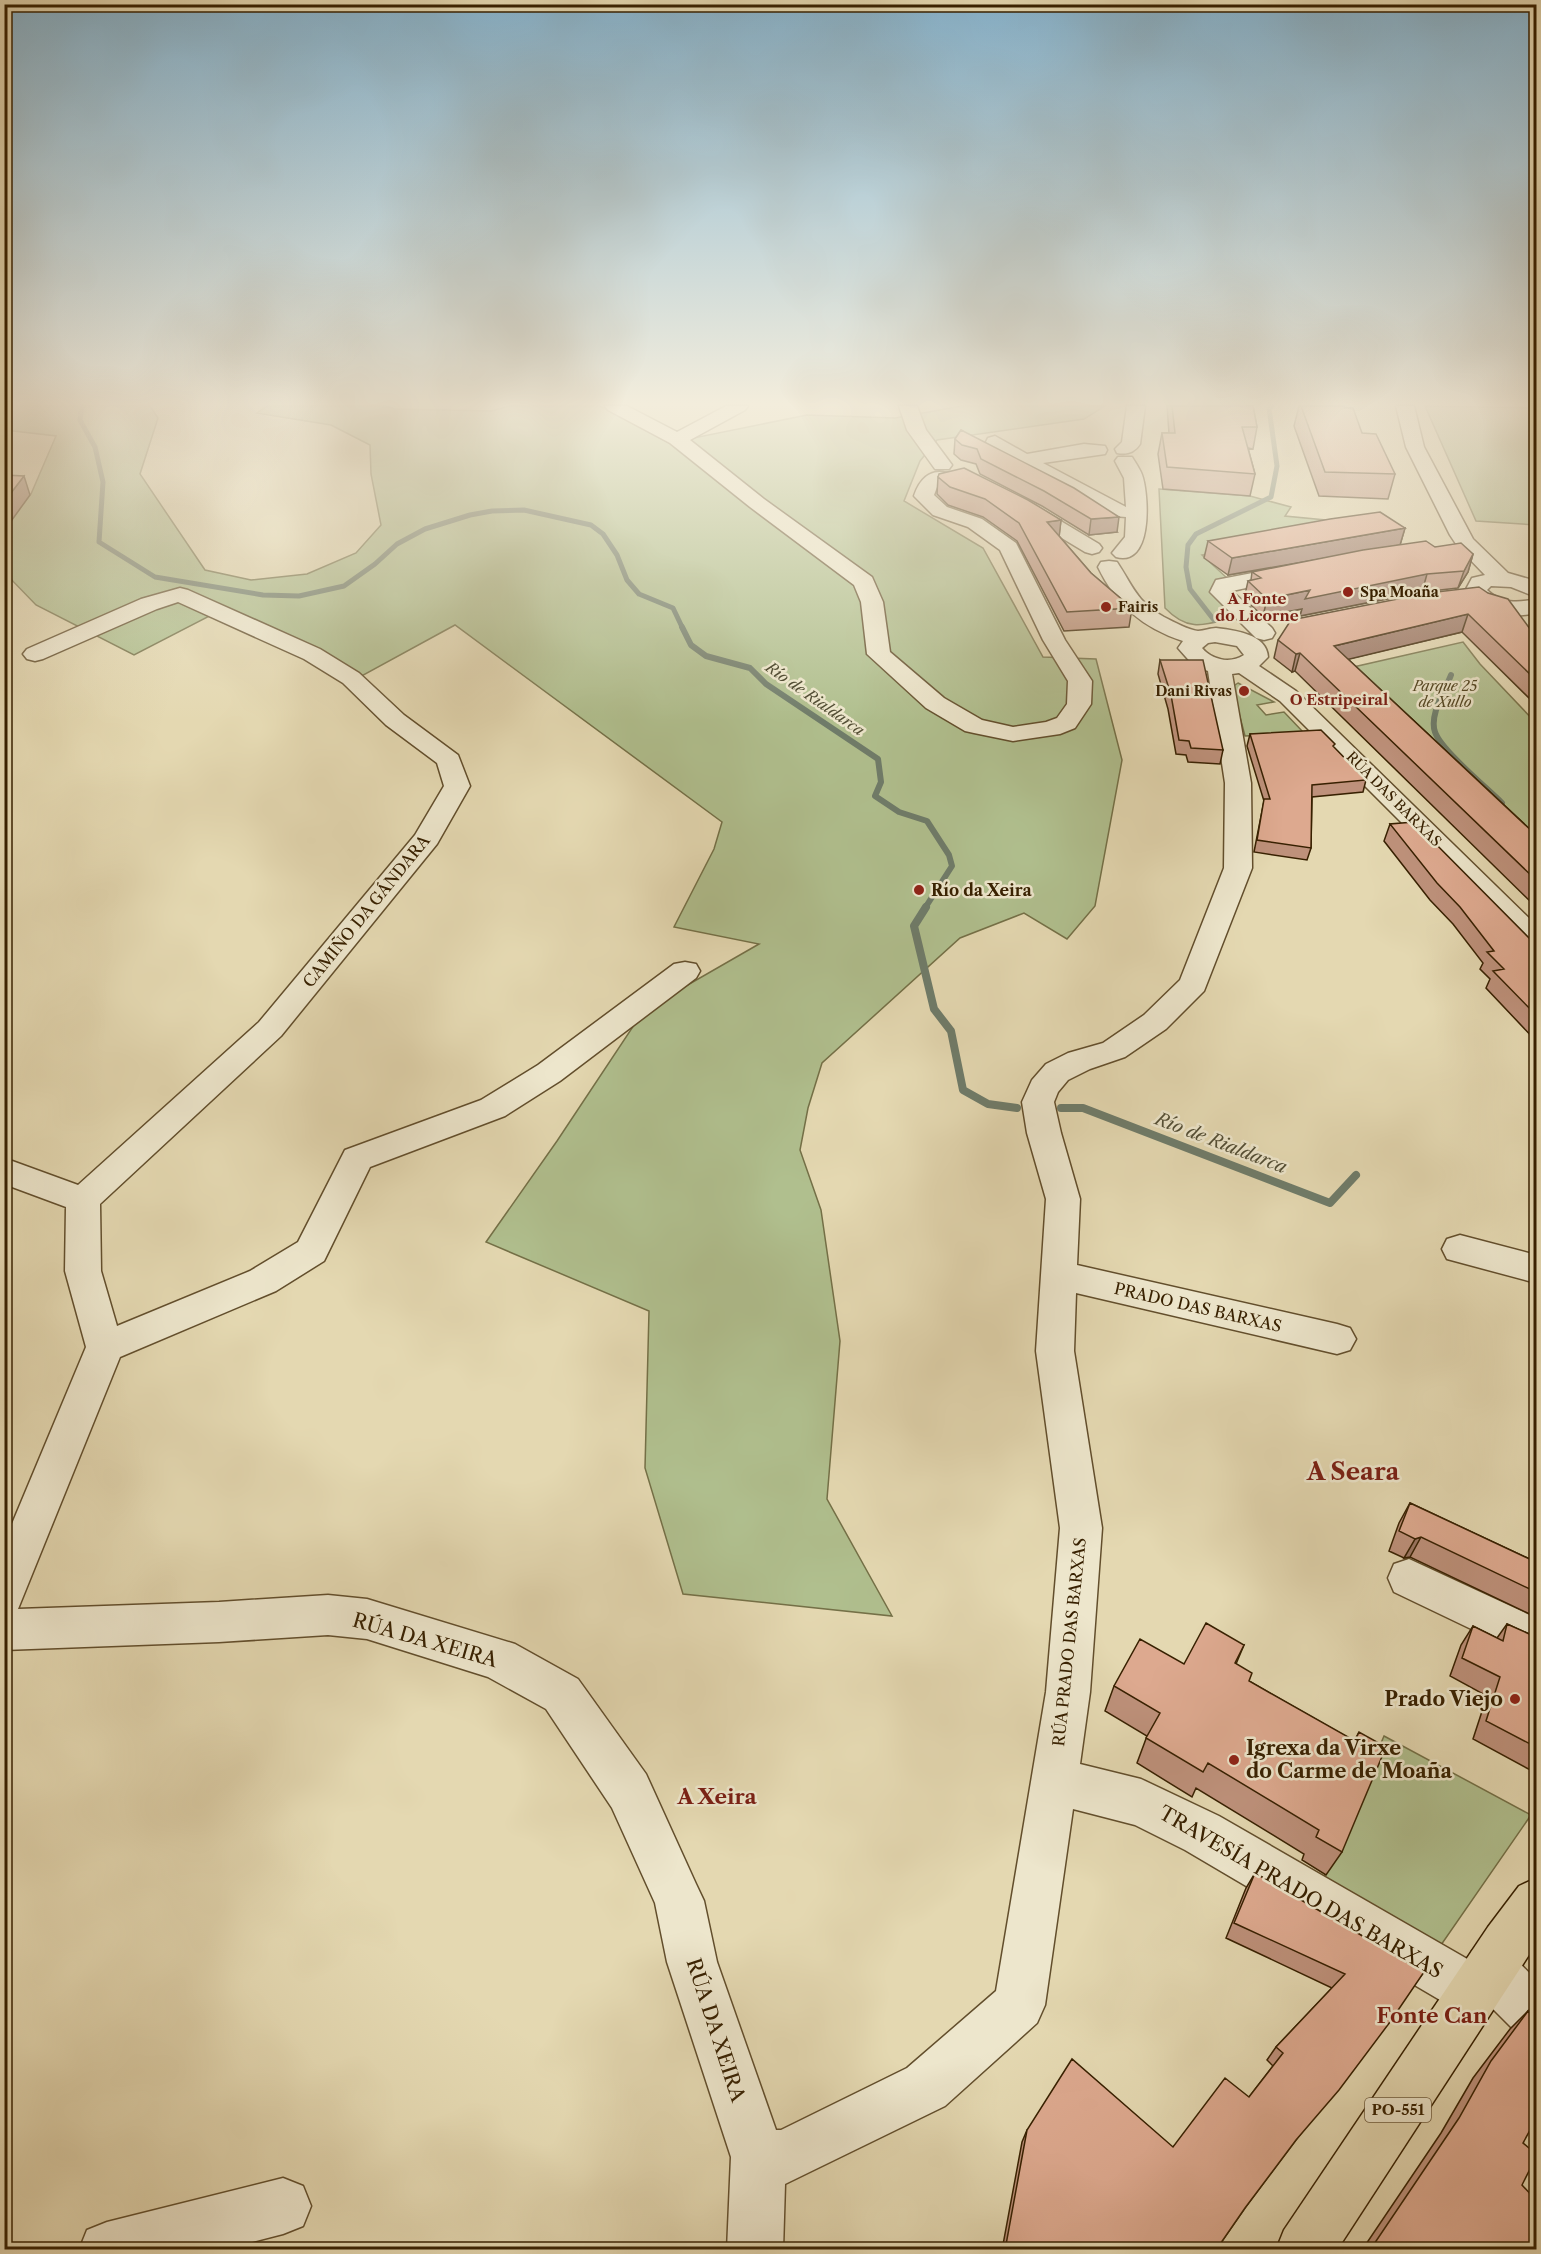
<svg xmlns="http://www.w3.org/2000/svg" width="1541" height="2254" viewBox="0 0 1541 2254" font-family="'Libre Caslon Text',serif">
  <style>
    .green { fill: #b0bf8e; stroke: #747047; stroke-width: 1.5 }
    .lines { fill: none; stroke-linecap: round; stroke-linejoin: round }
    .stream-far2 { stroke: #6f7c6a; stroke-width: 5 }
    .stream-far1 { stroke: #6f7c6a; stroke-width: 6 }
    .stream { stroke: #6f7c6a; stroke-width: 8 }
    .minor-casing { stroke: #624e2c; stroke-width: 3 }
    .major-casing { stroke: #372000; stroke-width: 3 }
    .minor { fill: #ede6cc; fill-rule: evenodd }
    .major { fill: #e4d8b1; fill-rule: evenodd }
    .wall { fill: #be917b; stroke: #372000; stroke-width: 1.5 }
    .shaded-wall { fill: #9b7664; stroke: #372000; stroke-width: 1.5 }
    .building { fill: #dda98f; stroke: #372000; stroke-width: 1.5 }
    .poi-dot { fill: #8f2418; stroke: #ede6cc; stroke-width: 2 }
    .labels { text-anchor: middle; stroke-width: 5; stroke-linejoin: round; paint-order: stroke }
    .far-poi-label { font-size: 14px; font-weight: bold; fill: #372000; stroke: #ede6cc; text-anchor: start }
    .far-park-label { font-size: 14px; font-style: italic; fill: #554824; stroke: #ede6cc }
    .far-street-label { font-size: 14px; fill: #372000; stroke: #ede6cc }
    .far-neighbourhood-label { font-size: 15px; font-weight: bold; fill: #7a1f14; stroke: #ede6cc }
    .far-water-label { font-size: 15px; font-style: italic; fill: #534e35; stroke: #ede6cc }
    .shield { fill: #ede6cc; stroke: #6e5b3d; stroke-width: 1.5 }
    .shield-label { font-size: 15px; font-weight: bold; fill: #372000 }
    .poi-label { font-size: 16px; font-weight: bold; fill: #372000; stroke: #ede6cc; text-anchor: start }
    .street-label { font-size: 16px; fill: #372000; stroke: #ede6cc }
    .water-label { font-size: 18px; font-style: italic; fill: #534e35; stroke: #ede6cc }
    .near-street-label { font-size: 20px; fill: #372000; stroke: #ede6cc }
    .near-poi-label { font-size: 20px; font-weight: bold; fill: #372000; stroke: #ede6cc; text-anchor: end }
    .near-neighbourhood-label { font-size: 21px; font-weight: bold; fill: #7a1f14; stroke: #ede6cc }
    .near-quarter-label { font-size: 24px; font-weight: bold; fill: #7a1f14; stroke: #ede6cc }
  </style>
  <rect width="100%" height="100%" fill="#e4d8b1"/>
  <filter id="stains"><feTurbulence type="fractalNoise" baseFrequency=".00333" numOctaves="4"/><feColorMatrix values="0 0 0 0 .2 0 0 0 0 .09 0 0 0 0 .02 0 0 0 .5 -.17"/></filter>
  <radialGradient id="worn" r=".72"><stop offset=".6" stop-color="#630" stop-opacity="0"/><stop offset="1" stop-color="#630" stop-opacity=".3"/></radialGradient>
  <path class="green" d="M5,406H150L158,418L140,474L205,570L251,580L307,574L356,553L381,525L371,474L370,445L331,425L257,413L267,406H386L394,409L491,411L510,406H600L669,443L807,415L895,418L962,406H1105L1084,419L937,440L920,461L904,501L983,548L1043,657L1096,659L1122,760L1095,906L1067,939L1024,913L960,938L822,1063L808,1108L800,1150L821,1210L840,1341L827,1499L892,1616L683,1594L645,1468L649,1311L486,1242L557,1141L644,1010L759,944L674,927L714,849L722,822L455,625L358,678L215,613L134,655L36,605L5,573L4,493L31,494L56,436L5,430V415L9,407Z
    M1425,406L1536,408V525L1476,521Z
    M1159,489L1250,496L1291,507L1285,516L1378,525L1202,555L1227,578L1212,587L1238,616C1206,624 1190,634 1165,608Z
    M1463,642L1480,664L1536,723V846L1349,668Z
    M1238,683L1274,702L1257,705L1266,715L1284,712L1304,733L1245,736L1232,687Z
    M1384,1736L1531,1815L1441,1945L1324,1877Z"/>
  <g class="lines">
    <path class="stream-far2" d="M82,406L80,420L95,447L103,482L99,542L155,577L263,595L299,596L344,586L375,564L397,544L425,529L470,515L492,511L524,510L591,525L603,534L617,555L627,580L639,594L673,608L683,629
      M1214,620L1190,589L1186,567L1188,545L1196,534L1271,497L1277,466L1269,408L1272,406"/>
    <path class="stream-far1" d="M682,627L691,645L706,656L750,668L766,684L878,759L881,782L875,796L899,812L927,821L949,855L952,866L925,908
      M1451,675C1445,691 1429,715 1435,732C1441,750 1487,788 1502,803"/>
    <path class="stream" d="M926,907L914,926L934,1009L951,1031L963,1090L988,1104L1017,1108
      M1061,1108H1083L1330,1203L1356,1175"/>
    <defs>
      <path id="minor" d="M605,406H627L677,432L726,406H748L745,410L690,440L764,499L872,577L883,602L890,652L944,698L982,720L1013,727L1046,722L1057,718L1067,704L1068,681L1043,640L1000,550L968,527L933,515L914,496C919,481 929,468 947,473L950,477L937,487L934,495L947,507L982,519L1016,543L1065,640L1092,681L1091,704L1075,728L1060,734L1013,741L974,733L965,731L926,708L867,654L861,602L854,585L750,507L670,443L608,410Z
        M899,406H917L926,430L952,465L949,469H935L907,430Z
        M1127,406H1145L1140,444C1135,452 1127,455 1117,453L1115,449L1122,442Z
        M1396,406H1414L1424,447L1473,539L1508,573L1536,581V597L1511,587L1491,586L1487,590C1502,604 1518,603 1536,599V613C1510,619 1481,614 1465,591L1472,578L1485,575L1458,547L1450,535L1406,447Z
        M995,436L1027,454L1084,444L1105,446L1107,450L1105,454L1043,463L1126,507L1124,478L1115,461L1118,457H1132C1136,464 1141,470 1143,478C1149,500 1152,567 1116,557L1112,553L1125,537L1126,517L1114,516L988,446L986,442L988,438Z
        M1022,500L1029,502L1099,544L1102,548L1099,552L1092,554L1085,552L1015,510L1012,506L1015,502Z
        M1109,561L1117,562C1133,586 1136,601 1164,617C1174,622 1188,630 1198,631C1204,631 1210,628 1216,628C1234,630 1267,634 1268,657L1259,666L1296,691L1536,925V950L1526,947L1280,701L1239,673L1232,674L1251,783L1252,868L1204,991L1166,1029L1125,1057L1090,1069L1068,1080L1058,1092L1054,1102L1061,1133L1080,1199L1077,1265L1337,1324L1350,1328L1356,1339L1350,1350L1337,1354L1076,1293L1074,1351L1102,1528L1090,1692L1080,1764L1141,1779L1219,1816L1469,1960L1472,1951L1490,1944L1508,1951L1536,1980V2042L1518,2034L1493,2009L1475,2017L1457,2010L1185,1850L1135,1825L1073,1809L1045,2005L1037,2023L945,2106L785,2184L783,2250H727L731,2157L667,1962L655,1903L612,1808L546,1709L488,1677L367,1639L328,1635L219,1642L4,1650V1543L86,1347L65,1271L66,1207L4,1184V1158L78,1185L259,1022L415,835L444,786L437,763L386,725L343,683L304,659L178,602L157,609L43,659L35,661L27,659L23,654L27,649L141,599L180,588L188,590L320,649L359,673L404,715L458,755L470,786L437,844L281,1036L100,1204L101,1271L117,1326L250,1271L298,1242L345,1150L481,1100L538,1065L674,964L685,962L696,964L700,971L696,978L560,1081L505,1116L370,1167L324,1261L276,1291L120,1357L18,1609L219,1602L328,1595L367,1599L515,1644L578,1679L646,1774L696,1884L704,1901L717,1962L776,2130H781L907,2068L996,1991L1046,1692L1060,1528L1036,1351L1046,1199L1027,1133L1022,1102L1032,1080L1046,1064L1068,1053L1103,1043L1144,1015L1180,980L1224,868L1225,783L1208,671L1194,666L1178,648L1183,641C1143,628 1116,605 1098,567L1101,562ZM1215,642L1237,646L1244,655C1230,664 1212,660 1202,648L1208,643Z
        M1294,565L1302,566L1305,571L1302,576L1232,591L1272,628L1275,633L1272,638L1264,640L1256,638L1210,592L1216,580Z
        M1460,1235L1536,1255V1283L1447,1259L1442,1249L1447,1239Z
        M1409,1559L1536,1618V1660L1394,1592L1388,1578L1394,1564Z
        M283,2178L303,2186L311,2206L303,2226L283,2234L221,2250H79L87,2230L107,2222Z"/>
      <path id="major" d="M1536,1878V1944L1337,2250H1276L1284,2230L1488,1927L1519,1886Z"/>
    </defs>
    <use href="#minor" class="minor-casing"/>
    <use href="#major" class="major-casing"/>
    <use href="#minor" class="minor"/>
    <use href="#major" class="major"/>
  </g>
  <path class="wall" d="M1167,406H1253L1257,427L1253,449L1248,448L1255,474L1250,496L1163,489L1158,454L1162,433H1169Z
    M1299,406H1344L1362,433L1395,474L1388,499L1319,496L1294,426Z
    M961,430L1117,532L1089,535L1042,506L980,474L976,464L961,460L954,454L955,439Z
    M938,477L1061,520L1059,536L1091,573L1132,608L1129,627L1064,631L1017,541L983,517L948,505L937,494Z
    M1405,528L1400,545L1435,547L1473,554L1468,572L1458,588L1422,592L1300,616L1302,609L1263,616L1244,599L1248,581L1251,580L1252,572L1310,561L1228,575L1204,558L1208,541Z
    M1428,593L1530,629H1536V705L1462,632L1348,659L1536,835V907L1295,671L1292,672L1274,658L1278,640Z
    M1160,660L1223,750L1220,764L1188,762L1186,755L1176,754L1168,709L1158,674Z
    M1250,734L1334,748L1366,780L1363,792L1312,797L1311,848L1307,860L1254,852L1264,801L1247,746Z
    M1390,824L1536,945V1041L1486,988L1490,979L1480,969L1483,963L1453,924L1430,900L1384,841Z
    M1410,1503L1536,1562V1617L1410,1557L1404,1558L1389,1551L1399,1523Z
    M1507,1624L1536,1637V1773L1473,1739L1487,1696L1450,1676L1461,1645L1473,1626L1497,1638Z
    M1244,1645L1236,1664L1249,1681L1354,1741L1359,1732L1342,1852L1326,1875L1302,1860L1304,1854L1196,1788L1192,1797L1137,1763L1147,1736L1105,1711L1114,1686Z
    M1255,1873L1424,1972L1296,2140L1245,2208L1216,2250H1002L1022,2142L1027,2130L1173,2147L1249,2097L1273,2066L1267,2060L1276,2047L1332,1988L1226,1938L1246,1888Z
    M1528,2011L1522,2185L1536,2250H1362L1441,2133L1473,2078L1510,2029Z"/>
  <path class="shaded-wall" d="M24,476L30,495L9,524L4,525V502Z
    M1119,517L1117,532L1089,535L1091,519Z
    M1061,520L1059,538L1047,522Z
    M1405,528L1400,545L1228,575L1232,558Z
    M1473,554L1468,572L1458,588L1464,571Z
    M1427,574L1422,592L1300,616L1302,609L1263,616L1267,599L1310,590Z
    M1468,614L1462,632L1329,664L1334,646Z
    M1300,653L1295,671L1292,672L1296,654Z
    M1421,1537L1410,1557L1404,1558L1415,1539Z"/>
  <path class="building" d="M1172,406H1253L1257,427H1242L1255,474L1167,467L1162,433H1175Z
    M1301,406H1344L1345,408H1353L1362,433L1376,434L1395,474L1325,472Z
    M961,430L1074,488L1119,517L1091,519L1044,491L981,459L977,449L962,445L955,439Z
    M964,468L1028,500L1061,520L1047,522L1091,573L1132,608L1067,612L1019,523L985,499L950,487L938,477L939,474Z
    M4,475L24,476L4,502Z
    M1380,512L1405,528L1232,558L1208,541L1330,519Z
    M1426,541L1435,547L1461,543L1473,554L1464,571L1427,574L1305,599L1310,590L1267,599L1248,581L1261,578L1252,572L1363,550Z
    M1479,587L1488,593L1508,599L1530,629H1536V680L1468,614L1334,646L1536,835V880L1300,653L1296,654L1278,640L1291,620L1428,593Z
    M1160,660H1203L1223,750L1191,748L1189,741L1179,740L1171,695Z
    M1321,730L1335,744L1333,746L1366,780L1312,785L1311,848L1257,840L1264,799H1270L1250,734Z
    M1414,822L1536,945V1015L1493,971L1504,969L1487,952L1494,951L1460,907L1437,883L1390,824Z
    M1410,1503L1536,1562V1592L1421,1537L1415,1539L1399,1531Z
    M1206,1623L1244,1645L1235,1663L1252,1673L1249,1681L1355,1741L1359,1732L1386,1747L1342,1852L1316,1837L1319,1830L1208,1763L1203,1772L1146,1738L1160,1713L1114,1686L1140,1639L1184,1664Z
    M1507,1624L1536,1637V1747L1486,1721L1500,1677L1462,1658L1473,1626L1503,1641Z
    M1255,1873L1424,1972L1390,2022L1339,2090L1296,2140L1245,2208L1216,2250H1005L1027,2130L1072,2059L1173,2147L1225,2078L1249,2097L1283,2053L1276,2047L1345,1974L1234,1923Z
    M1528,2011L1536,2019V2119L1523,2143L1536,2154V2157L1522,2185L1536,2200V2250H1370L1459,2118L1491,2061Z"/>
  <linearGradient id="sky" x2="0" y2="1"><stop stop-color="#87b6d2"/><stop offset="0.56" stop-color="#f3eddc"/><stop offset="1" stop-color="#f3eddc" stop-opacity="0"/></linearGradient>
  <rect width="1541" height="721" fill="url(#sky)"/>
  <g class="poi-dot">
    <circle cx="1348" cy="592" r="6"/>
    <circle cx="1106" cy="607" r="6"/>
    <circle cx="1244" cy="691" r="6"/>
    <circle cx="919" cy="890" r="6"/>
    <circle cx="1515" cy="1699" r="6"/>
    <circle cx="1234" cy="1760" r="6"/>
  </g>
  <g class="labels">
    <g class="far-poi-label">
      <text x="1360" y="597">Spa Moaña</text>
      <text x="1118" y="612">Fairis</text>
      <text x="1232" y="696" text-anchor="end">Dani Rivas</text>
    </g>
    <g class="far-park-label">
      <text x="1445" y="691">Parque 25<tspan x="1445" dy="16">de Xullo</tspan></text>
    </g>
    <g class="far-street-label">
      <text transform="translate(1394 799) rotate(45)" y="5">RÚA DAS BARXAS</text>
    </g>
    <g class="far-neighbourhood-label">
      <text x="1257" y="604">A Fonte<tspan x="1257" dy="17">do Licorne</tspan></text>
      <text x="1339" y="705">O Estripeiral</text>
    </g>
    <g class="far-water-label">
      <text transform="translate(815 699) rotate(35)" y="5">Río de Rialdarca</text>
    </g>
    <rect class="shield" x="1365" y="2098" width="66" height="24" rx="4.5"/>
    <g class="shield-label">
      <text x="1398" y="2115">PO-551</text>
    </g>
    <g class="poi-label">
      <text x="931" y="896">Río da Xeira</text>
    </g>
    <g class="street-label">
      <text transform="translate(366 911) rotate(-51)" y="6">CAMIÑO DA GÁNDARA</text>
      <text transform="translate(1198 1307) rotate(13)" y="6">PRADO DAS BARXAS</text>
      <text transform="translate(1069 1642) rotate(-84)" y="6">RÚA PRADO DAS BARXAS</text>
    </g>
    <g class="water-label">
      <text transform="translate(1221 1143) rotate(21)" y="6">Río de Rialdarca</text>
    </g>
    <g class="near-street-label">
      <text transform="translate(425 1640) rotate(16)" y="7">RÚA DA XEIRA</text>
      <text transform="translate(1301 1892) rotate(30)" y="7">TRAVESÍA PRADO DAS BARXAS</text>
      <text transform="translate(716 2030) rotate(72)" y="7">RÚA DA XEIRA</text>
    </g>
    <g class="near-poi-label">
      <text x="1503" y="1706">Prado Viejo</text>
      <text x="1246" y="1755" text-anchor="start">Igrexa da Virxe<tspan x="1246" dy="23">do Carme de Moaña</tspan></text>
    </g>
    <g class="near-neighbourhood-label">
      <text x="717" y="1804">A Xeira</text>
      <text x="1432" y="2023">Fonte Can</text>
    </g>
    <g class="near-quarter-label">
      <text x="1353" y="1480">A Seara</text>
    </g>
  </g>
  <rect width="1541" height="2254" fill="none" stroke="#e4d8b1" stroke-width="24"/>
  <rect x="6" y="6" width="1529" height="2242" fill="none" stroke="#372000" stroke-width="3"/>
  <rect x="12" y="12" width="1517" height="2230" fill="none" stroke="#372000" stroke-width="1.5"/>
  <rect width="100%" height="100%" filter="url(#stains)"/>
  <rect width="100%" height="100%" fill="url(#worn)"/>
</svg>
